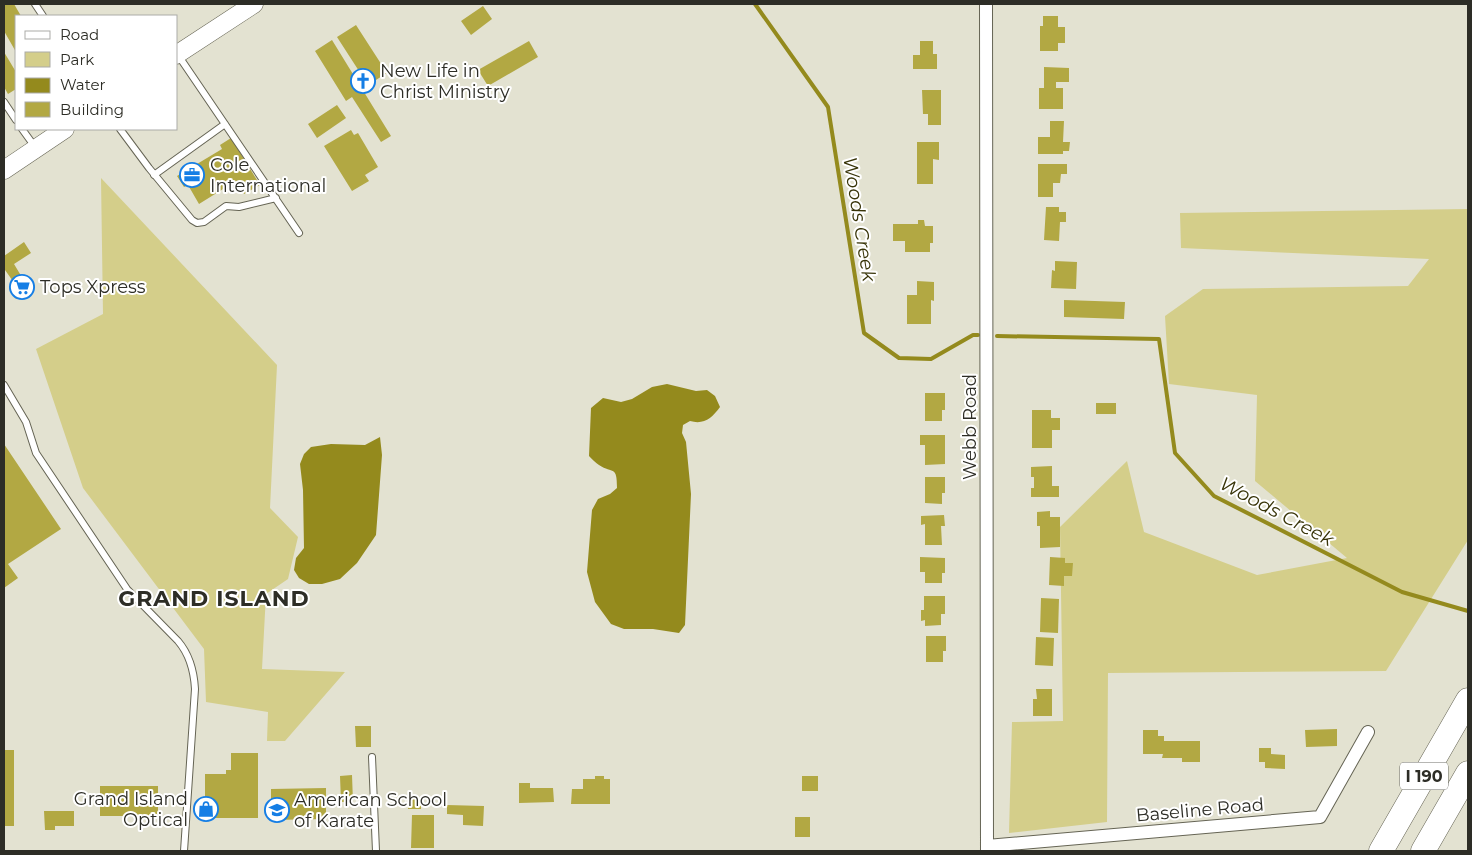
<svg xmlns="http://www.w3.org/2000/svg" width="1472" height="855" viewBox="0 0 1472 855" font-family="Montserrat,sans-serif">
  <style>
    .green { fill: #d4ce8a }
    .water { fill: #948a1d }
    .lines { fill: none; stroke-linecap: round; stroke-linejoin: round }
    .stream { stroke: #948a1d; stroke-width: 4 }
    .building { fill: #b2a843 }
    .service-casing { stroke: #656454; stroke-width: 8 }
    .minor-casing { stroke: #656454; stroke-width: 14 }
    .secondary-casing { stroke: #656454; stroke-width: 19 }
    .motorway-casing { stroke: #656454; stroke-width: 25 }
    .service { stroke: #fff; stroke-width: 6 }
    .minor { stroke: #fff; stroke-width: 12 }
    .secondary { stroke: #fff; stroke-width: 18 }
    .motorway { stroke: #fff; stroke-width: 24 }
    .labels { text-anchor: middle; stroke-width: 4; stroke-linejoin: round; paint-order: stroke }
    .shield { fill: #fff; stroke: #6c6c67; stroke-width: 1 }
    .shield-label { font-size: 16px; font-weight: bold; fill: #2d2d26 }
    .poi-label { font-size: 18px; fill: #2d2d26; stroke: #fff; text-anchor: start }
    .street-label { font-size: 18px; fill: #2d2d26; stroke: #fff }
    .water-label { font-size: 19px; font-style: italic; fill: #383408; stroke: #fff }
    .district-label { font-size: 22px; font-weight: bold; letter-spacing: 1px; fill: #2d2d26; stroke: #fff }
  </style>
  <rect width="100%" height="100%" fill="#e3e2d1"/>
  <path class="green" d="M101,178L277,365L270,508L298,537L288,579L266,594L262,669L345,672L285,741H267L268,712L206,702L204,649L83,488L36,349L103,314Z
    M1468,209V540L1386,671L1108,673L1107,822L1009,833L1012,722L1063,721L1060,527L1127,461L1144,532L1257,575L1347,558L1255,481L1257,395L1169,384L1165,316L1203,289L1408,286L1429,259L1181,248L1180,213Z"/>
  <path class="water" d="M667,384L696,391L707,390L715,396L720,407C712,418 704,425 690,421L683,425L682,433L686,442L691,494L685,625L679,633L653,629H624L611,624L595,602L587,572L592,510L598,499L610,494L617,488C617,465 613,474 599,465C596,463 592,459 589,456L591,408L603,398L621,402L632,399L652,387Z
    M380,437L382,455L376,535L357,563L340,579L322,584H309L299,578L294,570L296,558L304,548L303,490L300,464L304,454L311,447L331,444L365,445Z"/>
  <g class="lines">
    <path class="stream" d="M755,4L828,107L864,333L899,358L931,359L973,335H978
      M997,336L1159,339L1175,453L1214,496L1402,592L1468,611"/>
  </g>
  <path class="building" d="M4,4H14L21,16H16V52L4,31Z
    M483,6L492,19L471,35L461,21Z
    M1043,16H1058V27H1065V43H1058V51H1040V26H1043Z
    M356,25L387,73L368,85L337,37Z
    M332,40L391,136L381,142L352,97L346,101L315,51Z
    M529,41L538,57L488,86L478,70Z
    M920,41H933V54H937V69H913V55H920Z
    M4,52L16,72V89L8,94L4,87Z
    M1044,67L1069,68V82H1056V88H1063V109H1039V88H1044Z
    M922,90H941V125H928V114H923Z
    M337,105L346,118L317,138L308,124Z
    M1050,121H1064L1063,142H1070L1069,151H1063V154H1038V137H1050Z
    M351,130L354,135L358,133L378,167L365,175L369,181L352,191L324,146Z
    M231,138L260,185L244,194L236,181L199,204L188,185L184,187L177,176L222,149L220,145Z
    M917,142H939V160L933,159V184H917Z
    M1038,164H1067V174H1061L1060,183H1053V197H1038Z
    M1046,207H1059V212H1066V222H1060L1059,241L1044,240Z
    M918,220H924L925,226H933V243H930V252H905V241H893V224H918Z
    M24,242L31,253L14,264L23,279L28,276L35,286L16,299L9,288L15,284L5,270L4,271V256Z
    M1055,261L1077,262L1076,289L1051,288L1052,270L1055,271Z
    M917,281L934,282V301L931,300V324H907V295H917Z
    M1064,300L1125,302L1124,319L1064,317Z
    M925,393H945V410H942V421H925Z
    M1096,403H1116V414H1096Z
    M1032,410H1051V418H1060V430H1052V448H1032Z
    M920,435H945V464L925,465V445H920Z
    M4,444L61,529L8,564L18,578L4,588Z
    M1052,466V486H1059V497H1031V488H1034V477H1031V467Z
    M925,477H945V493H942V504L925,503Z
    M1050,511V517H1060V547L1040,548V526H1037V512Z
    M944,515L945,526H941L942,545H925V524L921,525V516Z
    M920,557L945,558V573H942V583H925V572H920Z
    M1050,557L1065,558V563H1073L1072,576H1064V586L1049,585Z
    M924,596H945V614H941V625L925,626V620L921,621V610H924Z
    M1041,598L1059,599L1058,633L1040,632Z
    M926,636H946V651H943V662H926Z
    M1036,637L1054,638L1053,666L1035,665Z
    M1036,689H1052V716H1033V699H1037Z
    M355,726H371V747H356Z
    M1337,729V746L1306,747L1305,730Z
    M1143,730H1158V736H1164V741H1200V762H1182V758H1162L1163,754H1143Z
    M1259,748H1271V754L1285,755V769L1265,768V762H1259Z
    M4,750H14V826H4Z
    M231,753H258V818H205V774H226V770H231Z
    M352,775L353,802H341L340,776Z
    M595,776H604V779H610V804H571L572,789H583V779H595Z
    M802,776H818V791H802Z
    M519,783H530V788H553L554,802L519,803Z
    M100,786H158V816H100Z
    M326,788V819L271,820V789Z
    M408,798L421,799V809H408Z
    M447,805L484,806L483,826L463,825V815L447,814Z
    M44,811H74V826H55V830H45Z
    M412,815H434V848H411Z
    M795,817H810V837H795Z"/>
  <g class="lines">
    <defs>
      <path id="service" d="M35,4L43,16
        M178,55L299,233
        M4,102L16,120
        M22,129L35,147
        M120,129L149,168L192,220L197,223L204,222L226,206L239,207L276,198
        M154,175L225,124
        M4,385L26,422L36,453L127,589L178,641C190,655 194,671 195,689L184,851
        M372,757L376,851"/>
      <path id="minor" d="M986,4L987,851
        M987,846L1320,817L1368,732"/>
      <path id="secondary" d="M176,55L254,4
        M4,170L65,129"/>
      <path id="motorway" d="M1381,851L1468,700
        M1423,851L1468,773"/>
    </defs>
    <use href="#service" class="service-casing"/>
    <use href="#minor" class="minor-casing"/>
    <use href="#secondary" class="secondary-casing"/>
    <use href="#motorway" class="motorway-casing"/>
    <use href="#service" class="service"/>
    <use href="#minor" class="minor"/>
    <use href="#secondary" class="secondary"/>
    <use href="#motorway" class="motorway"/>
  </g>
  <defs>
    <symbol id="church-ring" viewBox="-11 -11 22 22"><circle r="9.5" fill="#fff" stroke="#157ee5" stroke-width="1.5"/><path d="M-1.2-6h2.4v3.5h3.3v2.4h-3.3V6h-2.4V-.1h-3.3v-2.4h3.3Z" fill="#157ee5"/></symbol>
    <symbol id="office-ring" viewBox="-11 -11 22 22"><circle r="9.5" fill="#fff" stroke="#157ee5" stroke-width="1.5"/><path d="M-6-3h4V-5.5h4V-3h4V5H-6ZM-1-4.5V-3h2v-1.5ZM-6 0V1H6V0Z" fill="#157ee5"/></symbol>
    <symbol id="supermarket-ring" viewBox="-11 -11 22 22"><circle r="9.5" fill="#fff" stroke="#157ee5" stroke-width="1.5"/><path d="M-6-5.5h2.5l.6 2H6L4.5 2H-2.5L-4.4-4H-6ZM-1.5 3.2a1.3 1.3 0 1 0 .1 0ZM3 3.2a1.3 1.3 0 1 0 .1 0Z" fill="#157ee5"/></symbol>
    <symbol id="shop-ring" viewBox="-11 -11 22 22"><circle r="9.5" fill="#fff" stroke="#157ee5" stroke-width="1.5"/><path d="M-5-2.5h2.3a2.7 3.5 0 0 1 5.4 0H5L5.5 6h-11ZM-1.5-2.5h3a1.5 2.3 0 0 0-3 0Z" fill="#157ee5"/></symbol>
    <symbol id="school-ring" viewBox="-11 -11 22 22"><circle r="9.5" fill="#fff" stroke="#157ee5" stroke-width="1.5"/><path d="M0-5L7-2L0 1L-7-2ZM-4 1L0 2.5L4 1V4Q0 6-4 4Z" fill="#157ee5"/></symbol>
  </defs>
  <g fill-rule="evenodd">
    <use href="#church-ring" x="349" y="67" width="28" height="28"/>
    <use href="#office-ring" x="178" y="161" width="28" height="28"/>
    <use href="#supermarket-ring" x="8" y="273" width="28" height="28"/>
    <use href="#shop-ring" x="192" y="795" width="28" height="28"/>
    <use href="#school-ring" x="263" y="796" width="28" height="28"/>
  </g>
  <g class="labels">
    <rect class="shield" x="1400" y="762.5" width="48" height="27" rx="4"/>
    <g class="shield-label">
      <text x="1424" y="782">I 190</text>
    </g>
    <g class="poi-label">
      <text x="380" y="77">New Life in<tspan x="380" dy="21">Christ Ministry</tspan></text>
      <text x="210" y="171">Cole<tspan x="210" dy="21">International</tspan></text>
      <text x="40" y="293">Tops Xpress</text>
      <text x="188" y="805" text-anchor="end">Grand Island<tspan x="188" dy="21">Optical</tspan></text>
      <text x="294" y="806">American School<tspan x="294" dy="21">of Karate</tspan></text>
    </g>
    <g class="street-label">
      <text transform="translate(970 427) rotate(-90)" y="6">Webb Road</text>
      <text transform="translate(1200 810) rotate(-5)" y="6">Baseline Road</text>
    </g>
    <g class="water-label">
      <text transform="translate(860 219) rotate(81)" y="7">Woods Creek</text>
      <text transform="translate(1277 511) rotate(28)" y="7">Woods Creek</text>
    </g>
    <g class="district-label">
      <text x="214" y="606">GRAND ISLAND</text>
    </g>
  </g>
  <rect width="1472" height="855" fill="none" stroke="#2d2d26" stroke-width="10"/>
  <rect x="15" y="15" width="162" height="115" fill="#ffffff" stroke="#ababa8"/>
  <rect x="25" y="31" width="25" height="8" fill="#ffffff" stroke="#ababa8"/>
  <text x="60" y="40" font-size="15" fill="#2d2d26">Road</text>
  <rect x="25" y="52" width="25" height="15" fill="#d4ce8a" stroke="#ababa8"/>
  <text x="60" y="65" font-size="15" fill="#2d2d26">Park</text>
  <rect x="25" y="78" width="25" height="15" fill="#948a1d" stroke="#ababa8"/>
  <text x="60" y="90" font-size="15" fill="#2d2d26">Water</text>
  <rect x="25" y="102" width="25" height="15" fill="#b2a843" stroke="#ababa8"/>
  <text x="60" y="115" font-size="15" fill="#2d2d26">Building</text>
</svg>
